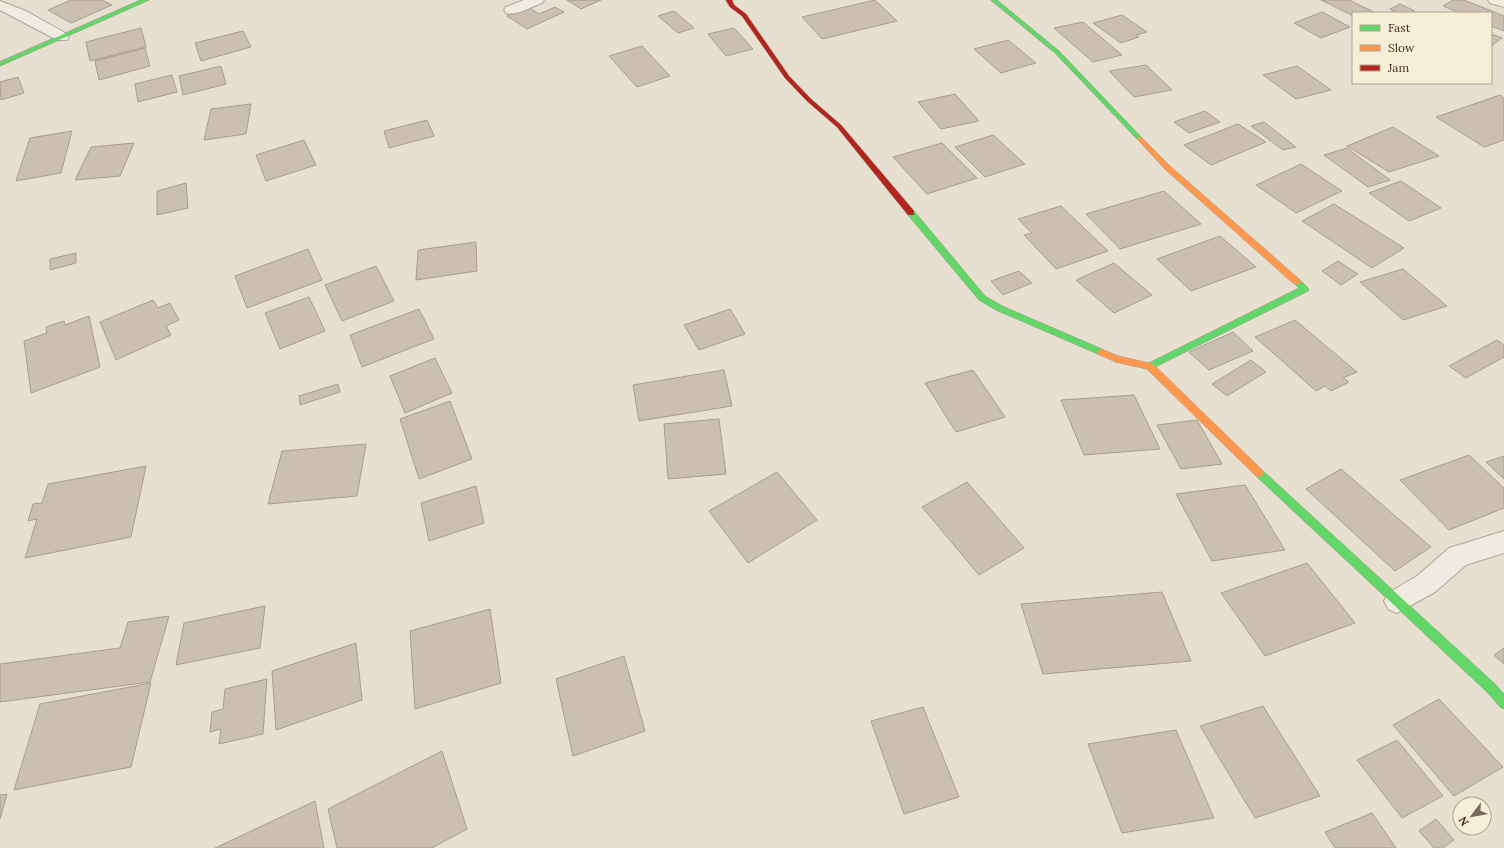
<svg xmlns="http://www.w3.org/2000/svg" width="1504" height="848" viewBox="0 0 1504 848" font-family="Lora,serif">
  <style>
    .building { fill: #cbbfb2; stroke: #a89c90 }
    .lines { fill: none; stroke-linecap: round; stroke-linejoin: round }
    .street-casing { stroke: #ada599; stroke-width: 2 }
    .fast-casing { stroke: #9c958a; stroke-width: 1 }
    .slow-casing { stroke: #9c958a; stroke-width: 1 }
    .jam-casing { stroke: #9c958a; stroke-width: 1 }
    .street { fill: #efebe3; fill-rule: evenodd }
    .fast { fill: #63d668; fill-rule: evenodd }
    .slow { fill: #ff974d; fill-rule: evenodd }
    .jam { fill: #b3261e; fill-rule: evenodd }
  </style>
  <rect width="100%" height="100%" fill="#e7e0d1"/>
  <path class="building" d="M71,0H102L112,5L71,23L48,10Z
    M567,0H601L581,9Z
    M875,0L897,21L822,39L802,17Z
    M1321,0H1349L1376,13H1353V16Z
    M1453,0H1464L1504,16V31L1491,26V13H1459L1443,6Z
    M1400,4L1415,11L1411,13H1391L1395,11L1390,9Z
    M528,7L539,14L555,7L564,12L527,29L507,16Z
    M674,11L694,28L678,33L658,16Z
    M1322,12L1350,27L1321,38L1294,23Z
    M1122,15L1147,32L1136,35L1139,37L1121,43L1093,23Z
    M1083,22L1122,55L1093,62L1054,28Z
    M141,28L146,47L90,61L86,42Z
    M734,28L753,49L726,56L708,34Z
    M243,31L251,47L201,61L195,43Z
    M1491,34L1502,38L1491,46Z
    M1008,40L1036,63L1001,73L974,49Z
    M642,46L670,76L637,87L609,56Z
    M145,48L150,66L99,80L95,61Z
    M1146,65L1172,90L1134,97L1109,71Z
    M221,66L226,84L183,95L179,76Z
    M1297,66L1331,90L1296,99L1263,75Z
    M172,75L177,92L138,102L135,84Z
    M18,77L24,93L1,100L0,82Z
    M955,94L979,121L941,129L918,102Z
    M1500,95L1504,98V140L1484,147L1436,117Z
    M251,104L246,134L204,140L211,109Z
    M1205,111L1220,122L1189,133L1174,122Z
    M427,120L434,136L389,148L384,131Z
    M1264,122L1296,147L1283,150L1251,126Z
    M1238,124L1266,142L1211,165L1184,145Z
    M1393,127L1439,156L1389,172L1347,146Z
    M72,131L61,173L16,181L30,138Z
    M993,135L1025,164L985,177L955,147Z
    M304,140L316,165L266,181L256,155Z
    M134,143L120,176L75,180L91,147Z
    M942,143L977,178L927,194L893,157Z
    M1347,148L1390,180L1368,187L1324,155Z
    M1301,164L1342,191L1296,213L1256,185Z
    M1401,181L1441,208L1409,221L1369,193Z
    M186,183L188,208L157,215V191Z
    M1164,191L1201,224L1120,249L1086,214Z
    M1334,204L1404,248L1372,268L1302,221Z
    M1061,206L1108,251L1056,269L1024,235L1032,233L1018,219Z
    M1220,236L1256,267L1191,291L1157,259Z
    M476,242L477,271L416,280L418,250Z
    M308,249L322,280L247,308L235,276Z
    M76,253V263L50,270V259Z
    M1338,261L1358,274L1341,285L1322,271Z
    M1114,263L1152,295L1114,313L1076,280Z
    M376,266L394,301L342,321L325,285Z
    M1403,269L1447,306L1403,320L1360,282Z
    M1019,271L1032,283L1003,295L991,281Z
    M309,297L325,331L280,349L265,313Z
    M153,300L158,308L170,303L179,320L166,326L171,335L116,360L100,322Z
    M419,309L434,339L362,367L350,335Z
    M730,309L745,334L699,350L684,325Z
    M89,316L100,367L31,393L24,341L47,333L46,327L64,321L65,325Z
    M1295,320L1357,372L1343,378L1349,382L1331,391L1325,386L1316,391L1255,337Z
    M1233,332L1253,351L1209,370L1189,352Z
    M1497,340L1504,345V357L1466,378L1449,366Z
    M435,358L452,393L405,413L390,376Z
    M1251,360L1266,372L1227,396L1212,384Z
    M724,370L732,406L639,421L633,385Z
    M973,370L1005,417L956,432L925,383Z
    M338,384L340,392L300,405L299,396Z
    M1134,395L1160,449L1084,455L1061,400Z
    M450,401L472,459L419,479L400,419Z
    M719,419L726,474L668,479L664,424Z
    M1197,420L1222,464L1181,469L1157,425Z
    M366,444L357,496L268,504L282,451Z
    M1469,455L1504,488V508L1449,530L1400,480Z
    M1504,456V479L1486,462Z
    M146,466L131,537L25,558L37,519L28,521L33,504L42,503L48,484Z
    M1341,469L1431,547L1395,571L1306,489Z
    M777,472L817,520L748,563L709,511Z
    M967,482L1024,548L979,575L922,507Z
    M1245,485L1285,550L1212,561L1176,494Z
    M476,486L484,523L429,541L421,503Z
    M1307,563L1355,623L1265,656L1221,593Z
    M1162,592L1191,661L1043,674L1021,604Z
    M265,606L260,648L176,665L184,623Z
    M490,609L501,683L415,709L410,631Z
    M169,616L150,682L0,702V664L120,648L128,622Z
    M356,643L362,700L276,730L272,671Z
    M1504,648V664L1494,655Z
    M624,656L645,731L573,756L556,679Z
    M267,679L263,734L219,744L221,729L210,732L212,712L223,709L225,689Z
    M151,683L131,767L14,790L40,704Z
    M1439,699L1503,767L1454,796L1393,725Z
    M1263,706L1320,796L1255,818L1200,726Z
    M923,707L959,797L904,814L871,721Z
    M1176,730L1214,818L1122,833L1088,744Z
    M1397,740L1443,796L1402,818L1357,760Z
    M442,751L467,829L432,848H337L328,809Z
    M7,794L0,819V795Z
    M315,801L324,848H215Z
    M1372,813L1396,848H1335L1325,832Z
    M1436,819L1454,840L1443,848H1434L1419,831Z"/>
  <g class="lines">
    <defs>
      <path id="street" d="M524,0H544L542,3C531,7 517,16 506,13L504,10L506,7Z
        M1488,0H1504V7L1490,3Z
        M0,1L26,11L67,34L69,37L67,40H57L0,10Z
        M1504,531V553L1466,565L1435,592L1397,613L1388,609L1384,601L1388,593L1417,576L1449,548Z"/>
      <path id="fast" d="M141,0H149L0,66V62Z
        M991,0H997L1059,51L1142,138V140H1138L1055,53Z
        M908,211H914L985,296L1002,306L1104,350L1105,352L1104,354H1098L996,310L979,300L908,215Z
        M1297,279L1300,280L1309,289L1308,291L1153,368H1147L1146,366L1147,364L1299,288L1293,282Z
        M1259,469L1262,470L1495,684L1504,694V709L1500,707L1487,692L1256,476L1254,473L1256,470Z"/>
      <path id="slow" d="M1140,137L1142,138L1170,166L1300,280L1301,282L1300,284H1294L1166,170L1138,140L1137,139Z
        M1101,349L1118,356L1153,364L1262,470L1264,473L1262,476L1259,477L1256,476L1147,369L1116,362L1098,354L1097,352Z"/>
      <path id="jam" d="M726,0H732L734,5L746,14L789,76L811,99L841,125L914,211V215H908L837,127L807,101L785,78L742,16L730,7Z"/>
    </defs>
    <use href="#street" class="street-casing"/>
    <use href="#fast" class="fast-casing"/>
    <use href="#slow" class="slow-casing"/>
    <use href="#jam" class="jam-casing"/>
    <use href="#street" class="street"/>
    <use href="#fast" class="fast"/>
    <use href="#slow" class="slow"/>
    <use href="#jam" class="jam"/>
  </g>
  <rect x="1352" y="12" width="140" height="72" fill="#f7eed8" stroke="#ada18e"/>
  <rect x="1360" y="25" width="20" height="6" fill="#63d668" stroke="#ada18e"/>
  <text x="1388" y="32" font-size="12" fill="#3d2e20">Fast</text>
  <rect x="1360" y="45" width="20" height="6" fill="#ff974d" stroke="#ada18e"/>
  <text x="1388" y="52" font-size="12" fill="#3d2e20">Slow</text>
  <rect x="1360" y="65" width="20" height="6" fill="#b3261e" stroke="#ada18e"/>
  <text x="1388" y="72" font-size="12" fill="#3d2e20">Jam</text>
  <g transform="translate(1472 816) rotate(238)"><circle r="19" fill="#f7eed8" stroke="#ada18e"/>
  <path d="M0-3L7 15L0 10L-7 15Z" fill="#786c5e"/>
  <text y="-6" font-size="11" font-weight="bold" text-anchor="middle" fill="#3d2e20">N</text>
  </g>
</svg>
